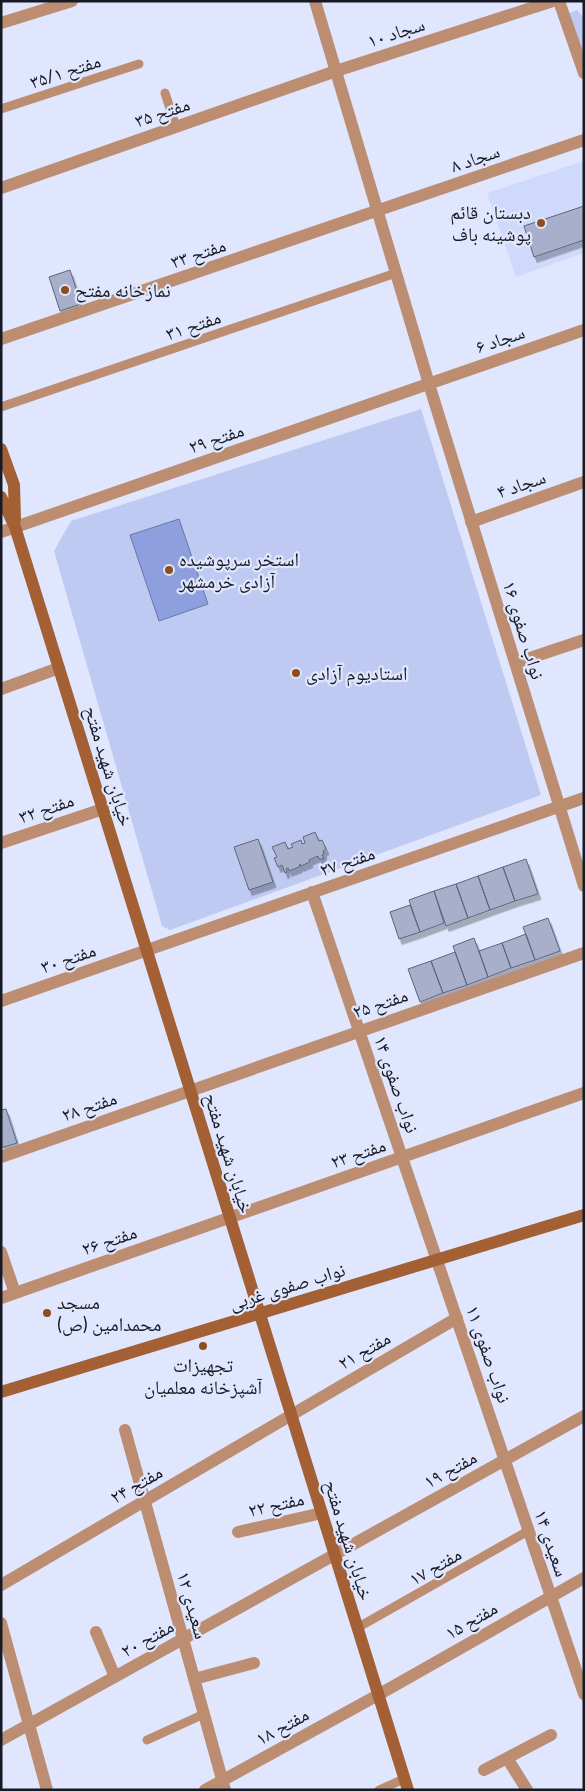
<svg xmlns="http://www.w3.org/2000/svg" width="585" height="1791" viewBox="0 0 585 1791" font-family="'Titillium Web','Noto Naskh Arabic',sans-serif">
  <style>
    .built { fill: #cfd9fc }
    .green { fill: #becaf1 }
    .water { fill: #8e9fdd; stroke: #6a77a6 }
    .building { fill: #a7afca; stroke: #5d657d; filter: url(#shadow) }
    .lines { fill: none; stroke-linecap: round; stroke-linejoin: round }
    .lane { stroke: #bc8d71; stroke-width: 9 }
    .street { stroke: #bc8d71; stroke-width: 12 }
    .secondary { stroke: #a36035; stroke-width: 12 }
    .poi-dot { fill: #8f4c1d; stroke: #dfe6fd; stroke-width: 2 }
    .labels { text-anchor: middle; stroke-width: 4.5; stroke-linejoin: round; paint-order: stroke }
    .street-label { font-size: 19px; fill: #171a24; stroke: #dfe6fd }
    .poi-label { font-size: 19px; fill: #171a24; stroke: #dfe6fd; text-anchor: start }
  </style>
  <defs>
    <filter id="shadow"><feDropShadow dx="3" dy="5.5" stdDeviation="0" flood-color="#0004"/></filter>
  </defs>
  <rect width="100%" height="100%" fill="#dfe6fd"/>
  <path class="built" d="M584,161V253L516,277L487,193Z"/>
  <path class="green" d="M577,10L584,18V63L567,14Z
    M421,409L541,795L170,930L162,926L54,551L71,521Z"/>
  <path class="water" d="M179,519L208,604L159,621L130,535Z"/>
  <path class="building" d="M584,206V240L534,257L524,226Z
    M70,270L81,304L60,311L49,277Z
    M315,832L319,841L322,840L326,849L323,851L324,854L322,855L324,859H319L318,856L309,860L310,862L301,866L300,864L299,867L289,871L288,868L286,869L287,872L285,873L282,865L278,867L274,858L277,857L272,847L285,842L288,849L293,847L291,844L301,840L302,844L305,843L303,837Z
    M258,839L273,882L249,890L234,847Z
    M526,859L538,894L515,901L503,867Z
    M503,867L515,901L490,910L478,876Z
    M478,876L490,910L468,918L456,884Z
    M456,884L468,918L446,926L434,891Z
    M434,891L444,923L420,932L409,900Z
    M410,905L420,932L399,939L390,912Z
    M548,918L560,951L535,960L523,927Z
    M526,934L535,960L511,968L502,943Z
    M474,938L488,977L467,985L453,946Z
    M502,943L511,968L488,977L479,951Z
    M455,952L467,985L443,993L431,961Z
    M431,961L443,993L420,1002L408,969Z
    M6,1109L17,1143L1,1148V1110Z"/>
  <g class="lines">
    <path class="lane" d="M165,93L176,127
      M1,109L139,64
      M1,407L396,273
      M357,1628L528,1531
      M147,1740L204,1714
      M379,1790L404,1779"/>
    <path class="street" d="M315,1L429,384L584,886
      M559,1L584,73
      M1,23L72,1
      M1,188L336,71L553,1
      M1,339L584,140
      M471,522L584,482
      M1,532L584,330
      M515,663L584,640
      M1,689L59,668
      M1,843L103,809
      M312,892L584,1694
      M1,1001L584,798
      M1,1157L584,953
      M1,1252L15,1293
      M1,1298L584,1093
      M125,1430L225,1790
      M238,1532L322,1513
      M1,1585L457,1318
      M1,1623L47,1790
      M96,1632L115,1677
      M194,1679L254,1663
      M1,1740L584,1416
      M507,1758L527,1790
      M484,1770L551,1735
      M205,1790L378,1695L584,1578"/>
    <path class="secondary" d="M1,449L14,485L15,520
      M1,497L15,527L408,1790
      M1,1392L584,1215"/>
  </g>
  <g class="poi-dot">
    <circle cx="541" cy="223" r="5"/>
    <circle cx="65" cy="290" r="5"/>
    <circle cx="169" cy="570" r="5"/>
    <circle cx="296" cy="673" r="5"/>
    <circle cx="47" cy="1313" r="5"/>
    <circle cx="203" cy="1346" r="5"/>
  </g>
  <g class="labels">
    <g class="street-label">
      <text transform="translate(396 32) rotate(-18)" y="7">سجاد ۱۰</text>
      <text transform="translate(65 71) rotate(-18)" y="7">مفتح ۳۵/۱</text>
      <text transform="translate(162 112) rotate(-19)" y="7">مفتح ۳۵</text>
      <text transform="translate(475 158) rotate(-19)" y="7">سجاد ۸</text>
      <text transform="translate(198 253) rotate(-19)" y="7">مفتح ۳۳</text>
      <text transform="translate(193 325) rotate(-19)" y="7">مفتح ۳۱</text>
      <text transform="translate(500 339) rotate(-19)" y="7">سجاد ۶</text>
      <text transform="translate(216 438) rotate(-19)" y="7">مفتح ۲۹</text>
      <text transform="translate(521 484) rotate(-19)" y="7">سجاد ۴</text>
      <text transform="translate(524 630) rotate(73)" y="7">نواب صفوی ۱۶</text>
      <text transform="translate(109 766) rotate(73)" y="7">خیابان شهید مفتح</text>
      <text transform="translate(46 808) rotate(-19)" y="7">مفتح ۳۲</text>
      <text transform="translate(347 861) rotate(-19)" y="7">مفتح ۲۷</text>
      <text transform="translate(68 958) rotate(-19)" y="7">مفتح ۳۰</text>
      <text transform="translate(380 1003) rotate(-19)" y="7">مفتح ۲۵</text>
      <text transform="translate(397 1084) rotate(71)" y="7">نواب صفوی ۱۴</text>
      <text transform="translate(89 1106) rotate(-19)" y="7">مفتح ۲۸</text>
      <text transform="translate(229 1153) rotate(73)" y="7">خیابان شهید مفتح</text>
      <text transform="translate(358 1153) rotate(-19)" y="7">مفتح ۲۳</text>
      <text transform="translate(109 1240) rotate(-19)" y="7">مفتح ۲۶</text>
      <text transform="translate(287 1286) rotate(-17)" y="7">نواب صفوی غربی</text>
      <text transform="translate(364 1350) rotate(-30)" y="7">مفتح ۲۱</text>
      <text transform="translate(489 1354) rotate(71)" y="7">نواب صفوی ۱۱</text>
      <text transform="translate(450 1469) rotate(-29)" y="7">مفتح ۱۹</text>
      <text transform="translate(136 1484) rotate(-30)" y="7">مفتح ۲۴</text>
      <text transform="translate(276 1504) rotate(-13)" y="7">مفتح ۲۲</text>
      <text transform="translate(349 1540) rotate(73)" y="7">خیابان شهید مفتح</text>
      <text transform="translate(552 1543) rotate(71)" y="7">سعیدی ۱۴</text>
      <text transform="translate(435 1566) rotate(-30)" y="7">مفتح ۱۷</text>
      <text transform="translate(193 1605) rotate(74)" y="7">سعیدی ۱۲</text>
      <text transform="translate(471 1620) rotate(-30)" y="7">مفتح ۱۵</text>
      <text transform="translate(147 1638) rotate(-29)" y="7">مفتح ۲۰</text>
      <text transform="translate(282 1726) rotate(-29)" y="7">مفتح ۱۸</text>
    </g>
    <g class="poi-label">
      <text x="531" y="219" text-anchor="end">دبستان قائم<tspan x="531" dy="22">پوشینه باف</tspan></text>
      <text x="75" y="297">نمازخانه مفتح</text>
      <text x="179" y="566">استخر سرپوشیده<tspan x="179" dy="22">آزادی خرمشهر</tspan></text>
      <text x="306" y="680">استادیوم آزادی</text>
      <text x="57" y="1309">مسجد<tspan x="57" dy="22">محمدامین (ص)</tspan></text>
      <text x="203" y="1372" text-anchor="middle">تجهيزات<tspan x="203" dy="22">آشپزخانه معلمیان</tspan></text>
    </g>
  </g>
  <rect width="585" height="1791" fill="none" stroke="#171a24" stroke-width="5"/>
</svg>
